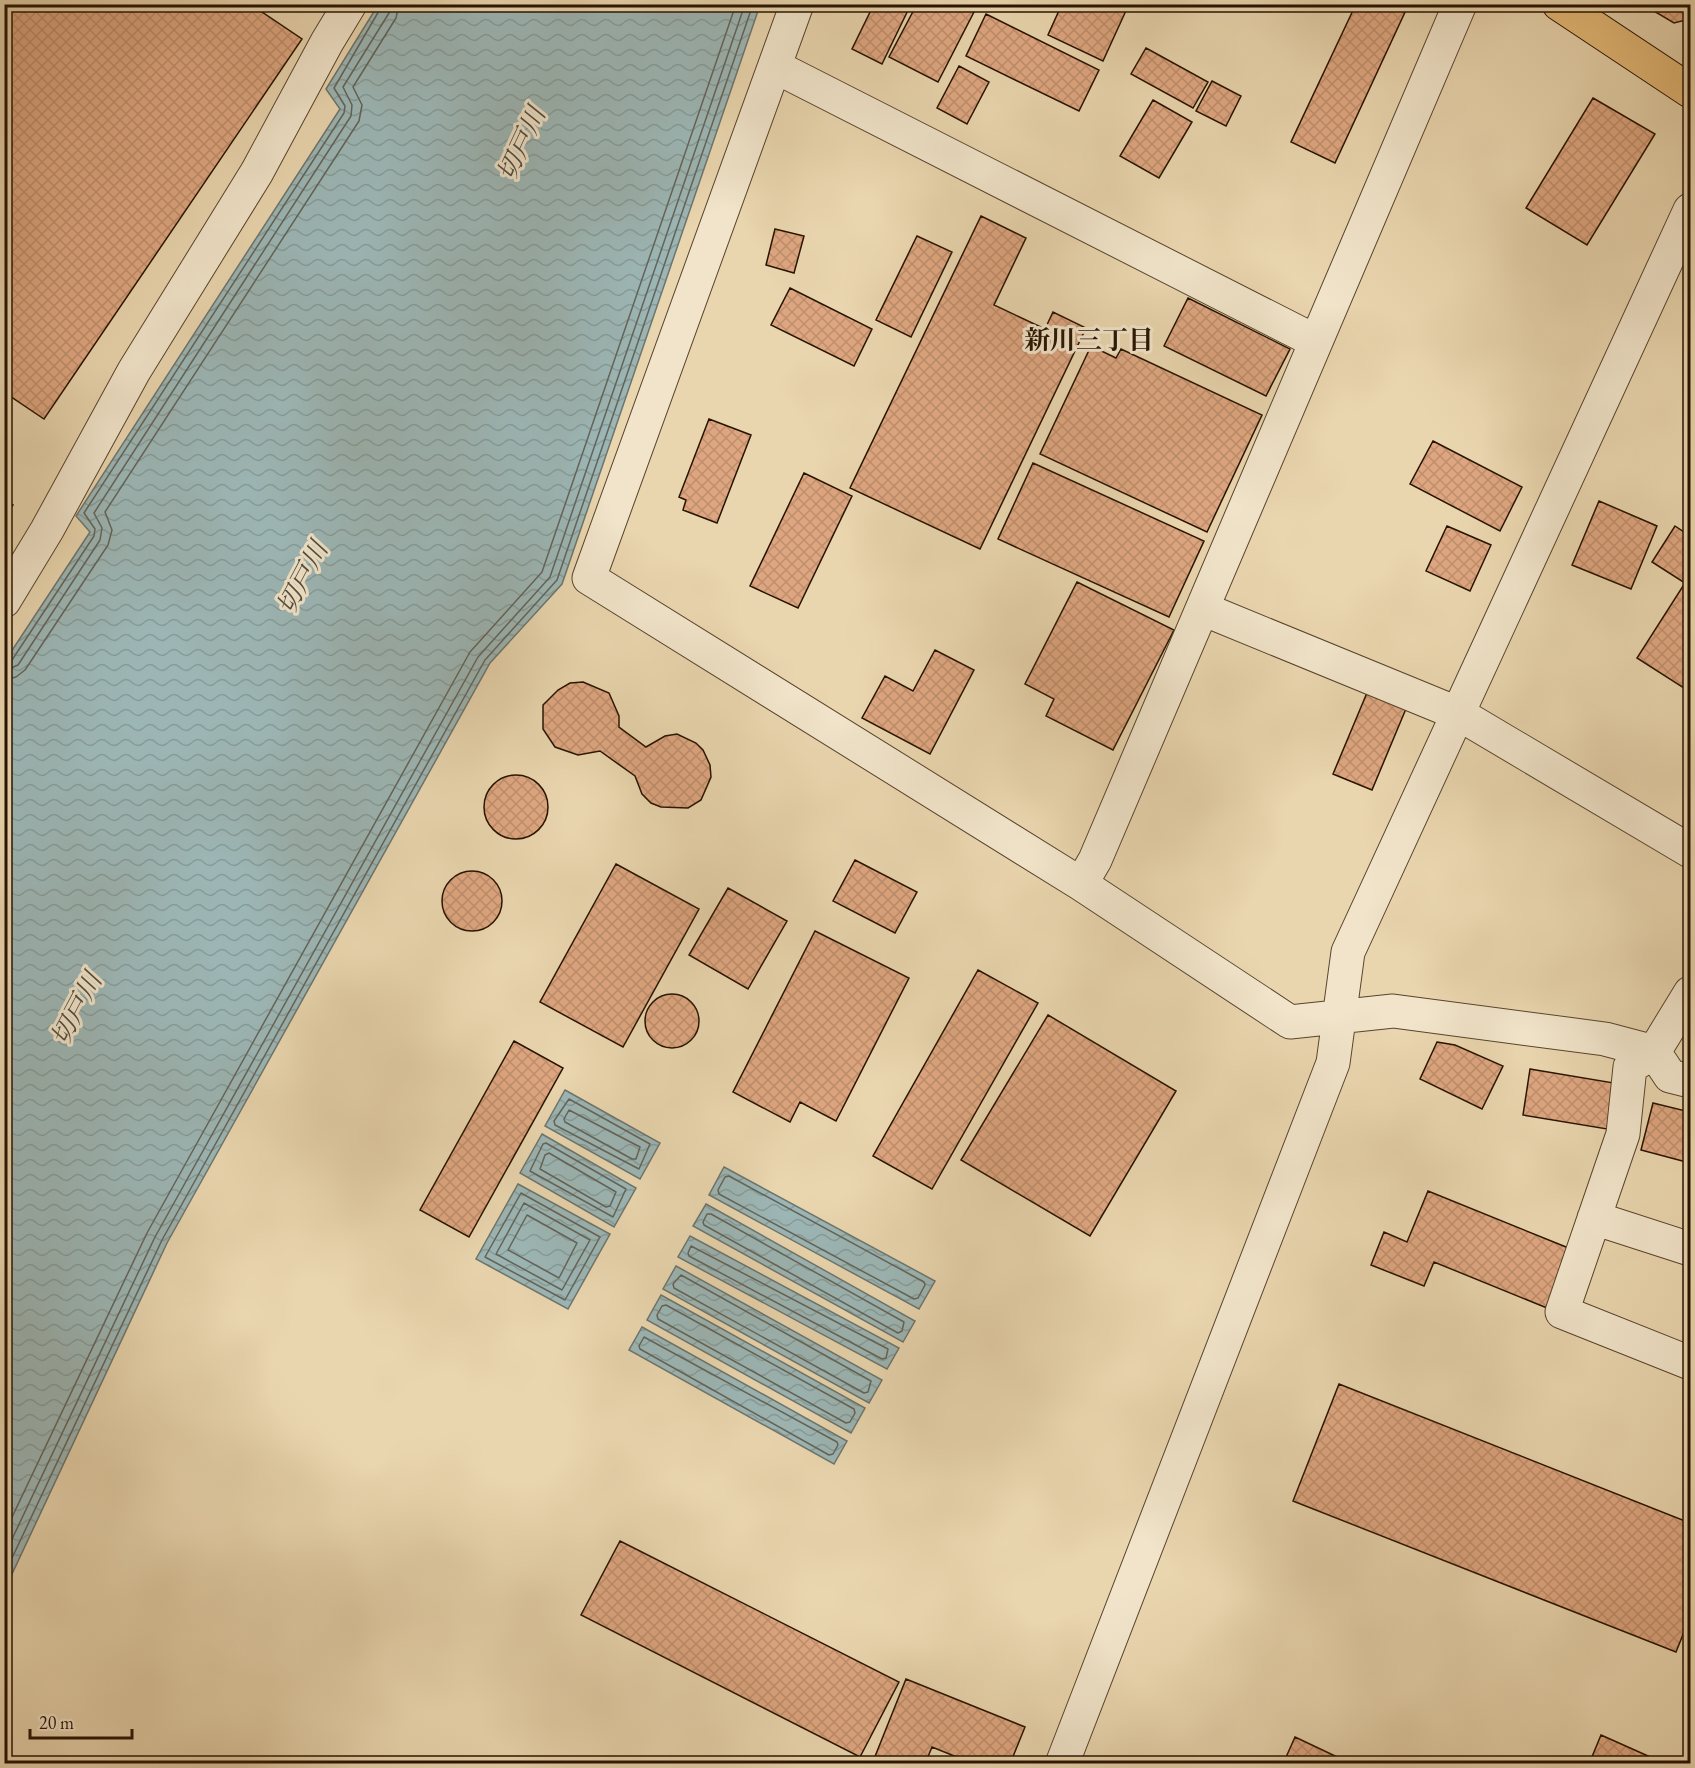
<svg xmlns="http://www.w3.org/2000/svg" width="1695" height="1768" viewBox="0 0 1695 1768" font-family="'EB Garamond','Noto Serif JP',serif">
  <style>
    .water { fill: url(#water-waves); stroke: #6d756d; stroke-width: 1.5 }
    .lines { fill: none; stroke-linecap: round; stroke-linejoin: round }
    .shore { stroke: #62645a; stroke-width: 1.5 }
    .building { fill: url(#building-cross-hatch); stroke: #271300; stroke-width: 1.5 }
    .minor-casing { stroke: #58442c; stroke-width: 35 }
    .major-casing { stroke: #271300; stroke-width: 35 }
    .minor { stroke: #f1e4ca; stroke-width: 33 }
    .major { stroke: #e4ba77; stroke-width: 33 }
    .labels { text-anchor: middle; stroke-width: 6; stroke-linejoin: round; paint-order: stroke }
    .water-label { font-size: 26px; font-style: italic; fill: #504c3f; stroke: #f1e4ca }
    .neighbourhood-label { font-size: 26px; font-weight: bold; fill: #271300; stroke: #f1e4ca }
  </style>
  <defs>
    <pattern id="water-waves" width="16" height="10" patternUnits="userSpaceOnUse" patternTransform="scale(1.5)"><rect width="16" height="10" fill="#9cb6b5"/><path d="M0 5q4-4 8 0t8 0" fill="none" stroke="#869c9a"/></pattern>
    <pattern id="building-cross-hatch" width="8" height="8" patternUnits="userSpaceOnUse" patternTransform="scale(1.5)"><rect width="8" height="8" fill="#dea680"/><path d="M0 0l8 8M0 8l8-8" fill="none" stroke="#be8e6d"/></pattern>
  </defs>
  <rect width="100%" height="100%" fill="#e9d5ae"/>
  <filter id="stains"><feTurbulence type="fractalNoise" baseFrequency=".00333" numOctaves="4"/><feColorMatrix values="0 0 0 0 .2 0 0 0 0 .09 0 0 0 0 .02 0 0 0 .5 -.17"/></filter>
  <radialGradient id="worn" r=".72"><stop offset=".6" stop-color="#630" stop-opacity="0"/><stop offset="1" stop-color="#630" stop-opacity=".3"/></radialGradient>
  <path class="water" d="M378,5H760L562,584L490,663L167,1243L5,1589V661L90,532L76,516L340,109L326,89Z
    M565,1090L660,1143L640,1179L545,1126Z
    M542,1134L636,1188L614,1227L520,1173Z
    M724,1167L935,1281L919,1309L709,1195Z
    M518,1184L610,1234L568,1309L476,1259Z
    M706,1204L915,1321L903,1342L693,1226Z
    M690,1236L899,1348L887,1369L678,1257Z
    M676,1266L882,1380L869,1403L663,1289Z
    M661,1295L865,1408L851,1433L647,1320Z
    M642,1327L847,1441L834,1464L629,1350Z"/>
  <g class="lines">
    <path class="shore" d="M4,663L12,660L94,536L95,529L84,513L344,113L345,106L334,88L383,4
      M4,671L18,665L100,540L102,528L94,513L351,116L352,105L343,87L389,13L390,4
      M4,680L16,677L25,670L108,545L112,530L105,512L359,121L362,105L353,87L396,18L399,4
      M569,1099L650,1144L639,1169L555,1125L554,1121Z
      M569,1110L640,1147L636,1159H632L565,1122L564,1119Z
      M546,1143L626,1189L613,1217L530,1171L543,1144Z
      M549,1153L616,1192L610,1206L606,1207L540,1169L545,1155Z
      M729,1176L924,1282L925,1285L918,1298L914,1299L719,1194L718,1190L725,1177Z
      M521,1193L600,1237L565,1300L485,1257Z
      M524,1203L590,1240L562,1290L496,1254Z
      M707,1214H711L904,1322L902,1331L898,1333L704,1225L703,1222Z
      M527,1215L577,1243L559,1278L508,1250Z
      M691,1246L888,1349L886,1358L882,1359L689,1256L688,1253Z
      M681,1275L871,1381L868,1392L864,1393L674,1288L673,1284Z
      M666,1305L854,1409L855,1413L850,1422L846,1423L658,1319L657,1315L662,1306Z
      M644,1337L837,1442L838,1445L833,1454L829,1455L640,1349L639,1346Z
      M4,1534L147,1233L470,652L542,572L736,4
      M4,1556L155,1237L478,657L550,577L745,4
      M4,1575L162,1240L485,660L557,580L753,4"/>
  </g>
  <path class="building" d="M4,4H250L302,39L44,419L4,392Z
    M874,4H911L882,64L852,49Z
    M917,4H969L976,8L938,82L889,57Z
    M1062,4H1129L1103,61L1048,35Z
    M1356,4H1395L1406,10L1335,163L1291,142Z
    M1642,4H1690V19L1674,23Z
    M986,14L1099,70L1079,111L966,56Z
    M1146,48L1208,82L1193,108L1131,74Z
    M959,66L989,82L967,124L937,108Z
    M1212,81L1241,96L1226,126L1196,111Z
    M1593,98L1655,134L1587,245L1526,208Z
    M1153,100L1192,122L1159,178L1120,156Z
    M981,216L1026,238L994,305L1045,329L1053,312L1086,328L980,549L850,488Z
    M775,229L804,236L794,273L766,265Z
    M917,236L952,252L911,337L876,320Z
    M790,288L872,329L854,366L771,325Z
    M1188,298L1290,349L1266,396L1164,346Z
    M1091,346L1116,358L1121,349L1262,415L1207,532L1040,454Z
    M709,419L751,435L717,523L683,510L686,500L679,497Z
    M1433,441L1522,487L1500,531L1410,484Z
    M1033,463L1204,541L1169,617L998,539Z
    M804,473L852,496L798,608L750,586Z
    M4,499L13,505L4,517Z
    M1599,501L1657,526L1631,589L1572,565Z
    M1447,526L1491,545L1470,591L1426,571Z
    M1675,526L1690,536V692L1637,658L1685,583L1652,562Z
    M1077,582L1174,630L1113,750L1046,716L1054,699L1025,684Z
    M935,650L974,670L930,754L862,718L885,676L913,691Z
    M583,682L609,693L619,716V727L646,747L665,736L677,734L696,743L703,750L710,765L711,777L701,800L688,808L661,807L651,803L642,794L635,776L600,751L578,755L555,747L543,729V705L558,690L570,683Z
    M1369,688L1408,704L1372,790L1333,774Z
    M484 807a32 32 0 1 1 64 0a32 32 0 1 1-64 0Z
    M855,860L917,892L895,933L833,901Z
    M616,864L699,909L623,1047L540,1002Z
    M442 901a30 30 0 1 1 60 0a30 30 0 1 1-60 0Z
    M728,888L787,921L748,989L689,955Z
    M815,931L909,978L836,1121L800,1102L790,1122L733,1092Z
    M978,970L1038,1003L932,1189L873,1156Z
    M645 1021a27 27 0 1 1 54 0a27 27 0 1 1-54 0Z
    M1048,1015L1176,1091L1090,1236L961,1160Z
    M514,1041L563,1068L469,1237L420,1210Z
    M1437,1042L1455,1045L1503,1066L1482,1109L1420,1079Z
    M1530,1069L1620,1084L1613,1130L1523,1115Z
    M1653,1103L1690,1112V1163L1641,1150Z
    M1428,1191L1571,1249L1547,1308L1434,1262L1424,1286L1371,1265L1384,1232L1407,1242Z
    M1339,1384L1690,1523V1617L1676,1652L1293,1501Z
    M620,1541L899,1682L860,1757L581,1615Z
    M906,1679L1025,1727L1010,1764H974L932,1747L925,1764H872Z
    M1601,1735L1666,1764H1589Z
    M1295,1737L1352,1764H1283Z"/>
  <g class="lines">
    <defs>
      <path id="minor" d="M797,4L589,578L1081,884L1290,1022L1393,1011L1605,1039L1654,1052L1670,1076L1690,1081
        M776,67L1315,341
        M4,601L47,530L134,371L257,172L327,42L350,4
        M1203,609L1459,714L1690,851
        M1081,884L1095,860L1460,4
        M1690,993L1654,1052L1630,1067L1623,1134L1562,1312L1690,1363
        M1594,1218L1690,1249
        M1062,1764L1333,1063L1348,952L1690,210"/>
      <path id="major" d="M1559,4L1690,91"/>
    </defs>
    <use href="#minor" class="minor-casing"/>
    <use href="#major" class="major-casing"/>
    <use href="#minor" class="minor"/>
    <use href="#major" class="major"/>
  </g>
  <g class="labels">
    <g class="water-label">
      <text transform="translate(521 144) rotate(-65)" y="9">切戸川</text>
      <text transform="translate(302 578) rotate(-62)" y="9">切戸川</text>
      <text transform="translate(76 1009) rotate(-62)" y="9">切戸川</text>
    </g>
    <g class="neighbourhood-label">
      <text x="1089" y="349">新川三丁目</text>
    </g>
  </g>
  <rect width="1695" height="1768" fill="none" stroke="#e9d5ae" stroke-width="24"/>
  <rect x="6" y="6" width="1683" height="1756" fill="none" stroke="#271300" stroke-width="3"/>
  <rect x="12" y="12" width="1671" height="1744" fill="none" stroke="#271300" stroke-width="1.5"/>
  <path d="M30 1729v9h102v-9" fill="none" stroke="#271300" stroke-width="3"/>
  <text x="39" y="1729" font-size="18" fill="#271300" stroke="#f1e4ca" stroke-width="4.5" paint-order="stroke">20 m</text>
  <rect width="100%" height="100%" filter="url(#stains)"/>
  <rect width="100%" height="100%" fill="url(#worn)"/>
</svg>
